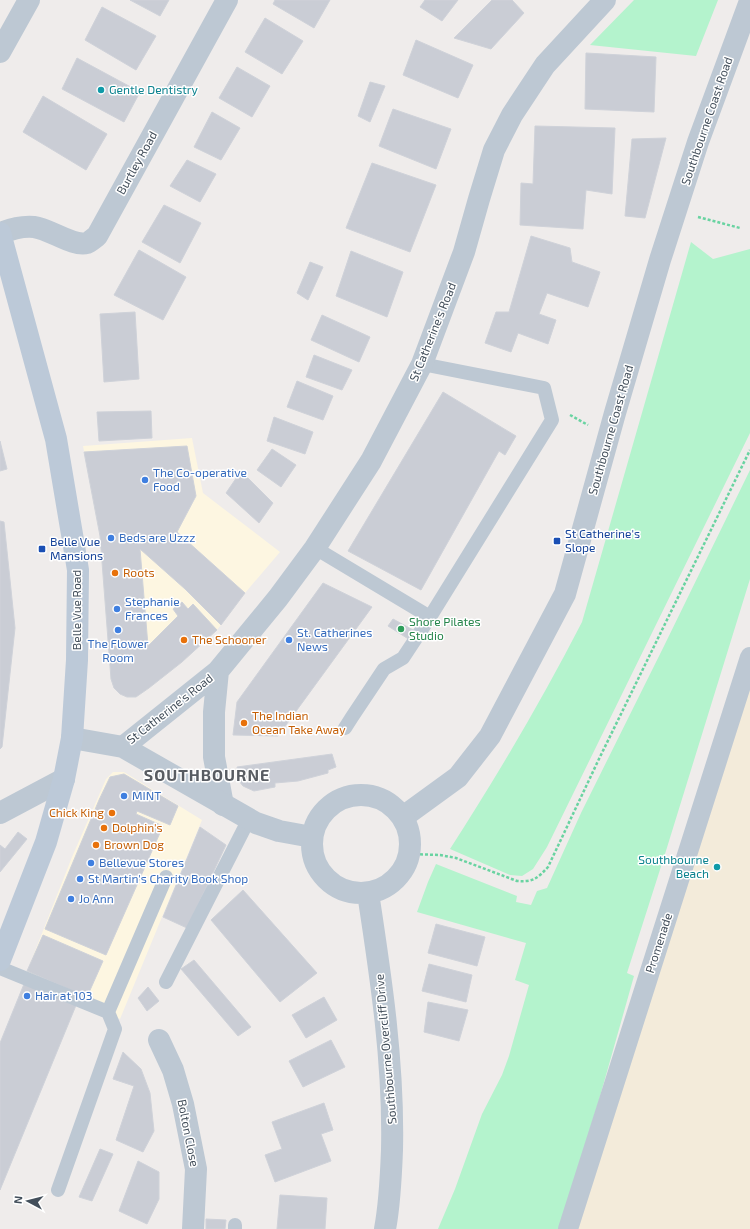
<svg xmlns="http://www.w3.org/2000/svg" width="750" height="1229" viewBox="0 0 750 1229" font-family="'Exo 2',sans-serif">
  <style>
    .commercial { fill: #fdf6e1 }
    .green { fill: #b4f3cd }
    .sand { fill: #f3ebda }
    .building { fill: #cacdd5; stroke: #cfd2d9 }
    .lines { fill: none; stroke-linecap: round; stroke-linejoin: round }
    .path { stroke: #69d3a1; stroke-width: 2.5; stroke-dasharray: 3 2; stroke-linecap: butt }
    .service { stroke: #bdc8d3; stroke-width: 14 }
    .pedestrian { stroke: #bdc8d3; stroke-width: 20 }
    .minor { stroke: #bdc8d3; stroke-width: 22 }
    .tertiary { stroke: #bdc8d3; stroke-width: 22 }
    .secondary { stroke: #bcc9d8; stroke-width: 22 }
    .culture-dot { fill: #0f9aa8; stroke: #fff; stroke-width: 1.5 }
    .shop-dot { fill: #3f7fe0; stroke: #fff; stroke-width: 1.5 }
    .transit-dot { fill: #1a4fb4; stroke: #fff; stroke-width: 1.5 }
    .food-dot { fill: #e8710a; stroke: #fff; stroke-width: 1.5 }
    .leisure-dot { fill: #2e9e5b; stroke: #fff; stroke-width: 1.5 }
    .labels { text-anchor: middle; stroke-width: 3; stroke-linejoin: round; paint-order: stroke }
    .culture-label { font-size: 12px; fill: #0d838f; stroke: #fff; text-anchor: start }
    .street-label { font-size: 12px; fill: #434f5b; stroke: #fff }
    .shop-label { font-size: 12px; fill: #366cbe; stroke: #fff; text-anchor: start }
    .transit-label { font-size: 12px; fill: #164399; stroke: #fff; text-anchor: start }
    .food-label { font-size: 12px; fill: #c56008; stroke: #fff; text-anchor: start }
    .leisure-label { font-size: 12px; fill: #27864d; stroke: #fff; text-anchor: start }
    .district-label { font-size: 16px; font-weight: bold; letter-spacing: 1px; fill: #585c62; stroke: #fff }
  </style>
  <rect width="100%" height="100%" fill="#efeceb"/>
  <path class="commercial" d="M192,438L203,493L280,552L245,593L217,630L182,662L149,688L136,697H127L120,694L111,679L100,536L83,446Z
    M113,772H124L202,820L120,1019L24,979L72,857L96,802L106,779Z"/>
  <path class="green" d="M634,0H718L696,56L590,45Z
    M691,242L713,259L750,249V433L547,847L533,869L522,876L510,875L450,849C497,776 542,700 582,622Z
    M750,470V579L665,854L627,973L634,976L599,1100L559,1229H438L455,1189L482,1114L502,1075L509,1056L529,985L515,980L526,943L417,912L428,882L436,864L517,896L516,902L531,905L537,891L547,888L581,813L665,644Z"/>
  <path class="sand" d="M750,657V1229H568Z"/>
  <path class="building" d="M130,0H169L160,16Z
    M275,0H330L314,28L273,4Z
    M425,0H458L442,21L420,7Z
    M492,0H512L524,13L491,49L454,38Z
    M102,7L156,36L136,70L85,40Z
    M265,18L303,41L282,74L245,52Z
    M416,40L473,65L458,98L403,75Z
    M586,53L656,57L654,112L585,109Z
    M77,58L140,92L124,122L62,89Z
    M237,67L270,86L252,117L219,98Z
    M370,82L385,86L370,122L358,116Z
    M43,96L107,134L86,170L23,132Z
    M393,109L451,129L436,169L379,146Z
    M212,112L240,128L221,160L194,147Z
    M535,126L615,128L612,194L586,190L583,229L520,225L521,183L533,184Z
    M666,138L645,218L625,216L632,139Z
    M187,160L216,174L200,202L170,186Z
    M372,163L436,185L410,252L346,228Z
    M164,205L201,223L180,263L142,242Z
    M531,236L570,248L572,262L600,272L588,307L547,293L539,314L556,320L548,344L518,333L511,352L485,343L496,312H509Z
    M139,250L186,277L163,320L114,295Z
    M351,251L403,272L387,317L336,296Z
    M310,262L323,267L308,300L297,293Z
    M135,312L139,379L104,382L100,314Z
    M322,315L370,337L359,362L311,340Z
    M314,355L352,370L342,390L306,377Z
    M297,381L333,396L323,420L287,407Z
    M443,392L516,436L505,455L499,451L421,590L348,551Z
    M151,411L152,438L99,441L97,412Z
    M274,417L313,432L305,454L267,441Z
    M0,441L7,469L0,471Z
    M187,446L196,496L177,532L245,593L221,625L185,589L140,549L148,646L178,616L173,609L182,602L188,609L193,604L217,630L182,662L149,688L136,697H127L120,694L114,688L111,679L100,536L84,452Z
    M272,449L296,465L281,487L257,470Z
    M241,471L273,503L259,523L226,493Z
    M0,521L4,522L15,628L2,747L0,749Z
    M323,583L372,607L278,736L233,735L237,702Z
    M393,619L415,631L410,640L388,626Z
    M332,754L336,767L328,770V773L298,781L275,783V787L254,791L243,786L239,781L237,767Z
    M124,774L178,806L170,825L137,811L136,814L163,826L106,955L45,929L99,800L110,777Z
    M200,827L226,845L187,928L163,917Z
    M18,832L27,839L0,872V845L5,849Z
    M243,890L317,973L280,1002L211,920Z
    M436,924L485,937L477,966L428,953Z
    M43,935L103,961L87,997L27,971Z
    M194,960L251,1027L238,1036L181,969Z
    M429,964L472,975L466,1002L422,991Z
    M24,984L77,1003L0,1190V1043Z
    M148,987L159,1001L147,1011L138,998Z
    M324,997L337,1020L306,1038L292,1015Z
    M428,1002L468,1010L459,1041L424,1032Z
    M331,1040L345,1067L303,1087L289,1061Z
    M123,1052L141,1069L150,1093L154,1131L143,1152L116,1140L134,1086L113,1079Z
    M324,1103L333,1130L321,1134L331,1161L275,1182L265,1155L282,1149L272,1122Z
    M100,1149L113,1154L92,1201L79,1197Z
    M138,1161L159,1172V1199L147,1224L119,1211Z
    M280,1195L327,1198L325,1229H277Z
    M206,1219L226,1220L225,1229H206Z"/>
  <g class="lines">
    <path class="path" d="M698,217L740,228
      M570,415L588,425
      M410,854L440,855L456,858L517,881C533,882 537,879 548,867L598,761L750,450"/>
    <path class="service" d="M315,548L430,617L552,420L544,388L422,364
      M345,728L352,717L384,669L403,658L430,617
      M0,968L108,1012L166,877
      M166,982L249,819
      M58,1190L115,1029L108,1012
      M235,1229V1225"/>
    <path class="pedestrian" d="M568,1229L750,657"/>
    <path class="minor" d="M0,52L29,0
      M0,233C12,229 21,226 34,227C50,229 73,247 87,243C90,242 94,238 97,236L227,0
      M218,671L214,712V757L223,805
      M123,747L218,671L278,598L315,548L371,461L422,364L464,252L479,199L494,150L512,115L545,65L605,0
      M0,813L64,779
      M403,817L458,777L490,736L565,594L615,413L660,260L698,142L750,1
      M159,1040L173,1070L183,1104L196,1169L193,1229"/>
    <path class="tertiary" d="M72,738L123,747L256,823L279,831L312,837
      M312 844a49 49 0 1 1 98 0a49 49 0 1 1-98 0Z
      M368,893C381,978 394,1064 392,1150C391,1176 390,1203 385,1229"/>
    <path class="secondary" d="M0,233L56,439L78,570L77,660L72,738L64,779L46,842L0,960"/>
  </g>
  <g class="culture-dot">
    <circle cx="101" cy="90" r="4"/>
    <circle cx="717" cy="867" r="4"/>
  </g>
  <g class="shop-dot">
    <circle cx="145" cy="480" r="4"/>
    <circle cx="111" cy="538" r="4"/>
    <circle cx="117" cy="609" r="4"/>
    <circle cx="118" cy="630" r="4"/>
    <circle cx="289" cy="640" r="4"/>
    <circle cx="124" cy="796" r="4"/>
    <circle cx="91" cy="863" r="4"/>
    <circle cx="80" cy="879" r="4"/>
    <circle cx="71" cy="899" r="4"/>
    <circle cx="27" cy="996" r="4"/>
  </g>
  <g class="transit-dot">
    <rect x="553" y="537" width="8" height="8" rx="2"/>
    <rect x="38" y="545" width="8" height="8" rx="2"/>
  </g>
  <g class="food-dot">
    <circle cx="115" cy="573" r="4"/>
    <circle cx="184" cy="640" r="4"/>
    <circle cx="244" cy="723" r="4"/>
    <circle cx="112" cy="813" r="4"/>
    <circle cx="104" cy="828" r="4"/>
    <circle cx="96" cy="845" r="4"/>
  </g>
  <circle class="leisure-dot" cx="401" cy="629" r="4"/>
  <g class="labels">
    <g class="culture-label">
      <text x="109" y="94">Gentle Dentistry</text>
      <text x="709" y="864" text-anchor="end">Southbourne<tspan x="709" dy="14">Beach</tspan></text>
    </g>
    <g class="street-label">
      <text transform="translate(707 121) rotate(-71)" y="4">Southbourne Coast Road</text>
      <text transform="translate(137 163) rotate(-61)" y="4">Burtley Road</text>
      <text transform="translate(433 332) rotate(-68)" y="4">St Catherine's Road</text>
      <text transform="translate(611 430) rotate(-74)" y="4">Southbourne Coast Road</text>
      <text transform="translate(77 610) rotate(-90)" y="4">Belle Vue Road</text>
      <text transform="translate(170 709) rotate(-38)" y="4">St Catherine's Road</text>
      <text transform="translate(659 943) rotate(-72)" y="4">Promenade</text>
      <text transform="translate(386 1049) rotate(-95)" y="4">Southbourne Overcliff Drive</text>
      <text transform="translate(188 1133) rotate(79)" y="4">Bolton Close</text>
    </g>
    <g class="shop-label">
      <text x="153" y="477">The Co-operative<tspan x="153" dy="14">Food</tspan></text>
      <text x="119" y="542">Beds are Uzzz</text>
      <text x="125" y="606">Stephanie<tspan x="125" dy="14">Frances</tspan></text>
      <text x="297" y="637">St. Catherines<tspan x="297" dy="14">News</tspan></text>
      <text x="118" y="648" text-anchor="middle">The Flower<tspan x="118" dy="14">Room</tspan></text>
      <text x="132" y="800">MINT</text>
      <text x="99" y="867">Bellevue Stores</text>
      <text x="88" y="883">St Martin's Charity Book Shop</text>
      <text x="79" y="903">Jo Ann</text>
      <text x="35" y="1000">Hair at 103</text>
    </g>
    <g class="transit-label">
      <text x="565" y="538">St Catherine's<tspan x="565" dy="14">Slope</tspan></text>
      <text x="50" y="546">Belle Vue<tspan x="50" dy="14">Mansions</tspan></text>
    </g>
    <g class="food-label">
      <text x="123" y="577">Roots</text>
      <text x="192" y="644">The Schooner</text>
      <text x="252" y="720">The Indian<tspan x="252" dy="14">Ocean Take Away</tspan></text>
      <text x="104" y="817" text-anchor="end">Chick King</text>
      <text x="112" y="832">Dolphin's</text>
      <text x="104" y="849">Brown Dog</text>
    </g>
    <g class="leisure-label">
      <text x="409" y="626">Shore Pilates<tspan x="409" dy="14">Studio</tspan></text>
    </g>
    <g class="district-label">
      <text x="207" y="781">SOUTHBOURNE</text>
    </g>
  </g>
  <g transform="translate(28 1201) rotate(277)" stroke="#ffffff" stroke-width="3" paint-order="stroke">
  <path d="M0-3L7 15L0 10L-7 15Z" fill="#434f5b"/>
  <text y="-6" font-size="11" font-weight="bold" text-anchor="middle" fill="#434f5b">N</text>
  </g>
</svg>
